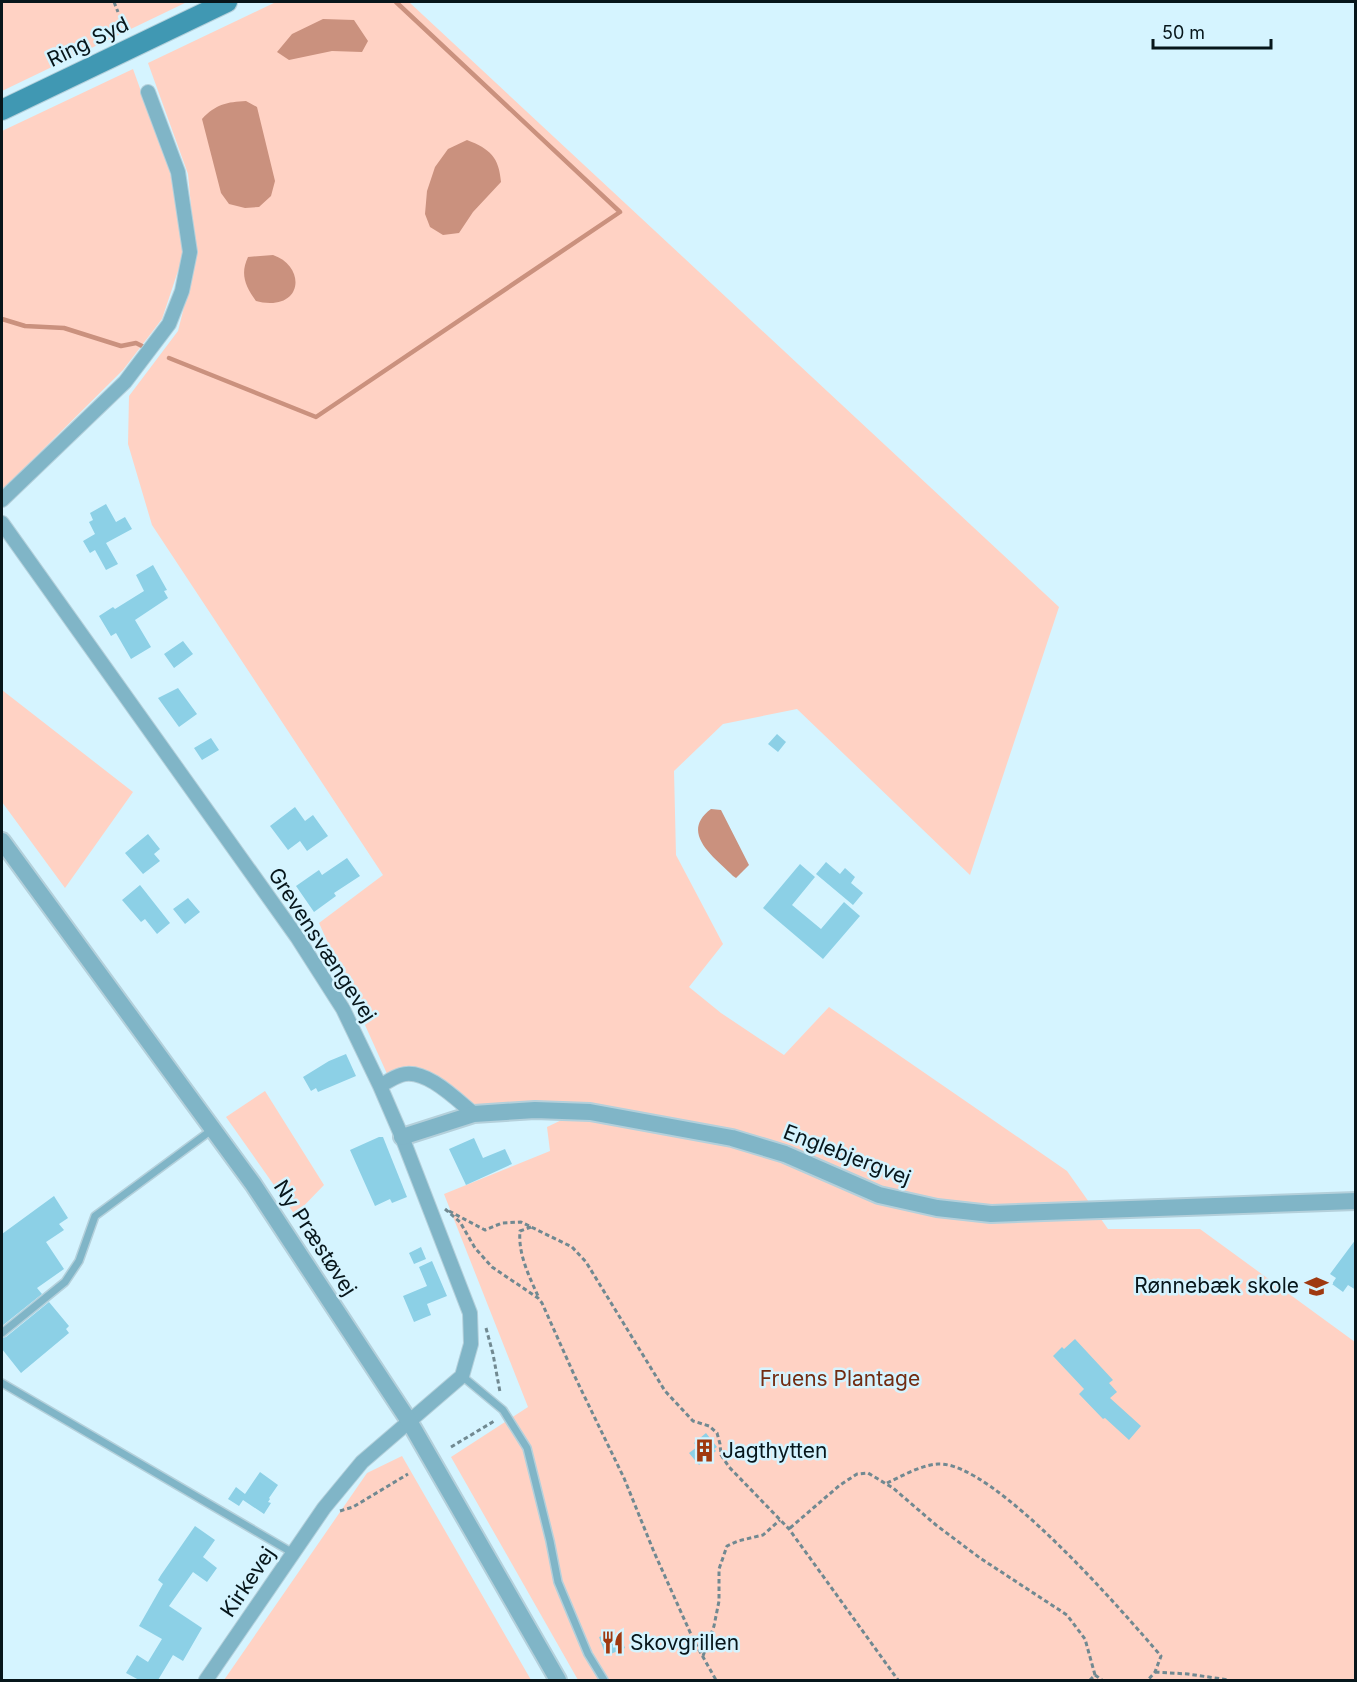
<svg xmlns="http://www.w3.org/2000/svg" width="1357" height="1682" viewBox="0 0 1357 1682" font-family="Inter,sans-serif">
  <style>
    .green { fill: #ffd2c4 }
    .water { fill: #ca917e }
    .lines { fill: none; stroke-linecap: round; stroke-linejoin: round }
    .stream { stroke: #ca917e; stroke-width: 4.5 }
    .building { fill: #8cd0e6 }
    .service-casing { stroke: #b4d0db; stroke-width: 10 }
    .minor-casing { stroke: #b4d0db; stroke-width: 16 }
    .tertiary-casing { stroke: #b4d0db; stroke-width: 20 }
    .secondary-casing { stroke: #b4d0db; stroke-width: 22 }
    .path { stroke: #718991; stroke-width: 3; stroke-dasharray: 4.5 3; stroke-linecap: butt }
    .service { stroke: #80b5c7; stroke-width: 7 }
    .minor { stroke: #80b5c7; stroke-width: 14 }
    .tertiary { stroke: #80b5c7; stroke-width: 16 }
    .secondary { stroke: #4098b3; stroke-width: 20 }
    .labels { text-anchor: middle; stroke-width: 5; stroke-linejoin: round; paint-order: stroke }
    .street-label { font-size: 21px; fill: #07161b; stroke: #d5f4ff }
    .poi-label { font-size: 21px; fill: #07161b; stroke: #d5f4ff; text-anchor: start }
    .park-label { font-size: 21px; fill: #722c12; stroke: #d5f4ff }
  </style>
  <rect width="100%" height="100%" fill="#d5f4ff"/>
  <path class="green" d="M2,2H187L2,91Z
    M276,2H409L1059,607L970,875L797,709L723,724L674,771L676,855L723,944L689,987L721,1013L784,1055L829,1007L1067,1171L1108,1229H1200L1355,1342V1680H578L451,1457L528,1407L444,1194L550,1151L547,1127L595,1104L541,1103L478,1108L430,1072L405,1067L388,1076L319,923L383,875L152,525L128,444L129,396L178,331L196,259L188,174L148,63Z
    M133,69L170,172L184,253L162,319L123,370L2,490V131Z
    M2,690L133,792L65,888L2,802Z
    M265,1091L324,1185L295,1215L226,1117Z
    M402,1456L531,1680H224L367,1473Z"/>
  <path class="water" d="M323,19L354,20L368,41L362,52L332,51L289,60L277,52L292,34Z
    M246,101L257,107L275,181L271,196L259,207L245,208L229,204L221,193L202,119C216,104 227,102 246,101Z
    M467,140C490,149 499,157 501,182L473,212L459,233L443,235L430,227L425,214L427,191L435,167L448,149Z
    M273,255C303,265 304,303 270,303C265,303 260,302 256,301C245,286 240,274 248,257Z
    M711,809L721,810L749,865L736,878L733,876C714,857 679,833 711,809Z"/>
  <g class="lines">
    <path class="stream" d="M2,319L25,326L64,328L121,346L136,343L144,347
      M169,358L316,417L620,212L396,2"/>
  </g>
  <path class="building" d="M106,504L116,522L125,517L132,529L106,543L118,564L106,570L95,550L90,553L83,541L95,534L89,522L93,520L90,513Z
    M153,565L167,590L164,591L168,598L135,620L151,647L131,659L116,633L111,636L99,616L113,607L115,609L144,591L136,575Z
    M183,641L193,654L174,668L164,654Z
    M178,688L197,714L179,727L158,698Z
    M777,734L786,742L778,752L768,744Z
    M211,738L219,750L202,760L194,748Z
    M295,807L305,821L313,815L328,836L307,851L300,841L288,850L270,826Z
    M148,834L160,849L154,854L160,861L143,874L125,853Z
    M347,858L360,876L334,893L336,896L314,912L296,886L319,870L322,875Z
    M826,862L840,874L845,868L855,877L851,883L863,893L853,905L816,874Z
    M800,864L815,877L792,905L821,929L844,902L860,916L823,959L763,908Z
    M140,885L170,923L157,934L145,919L141,922L122,900Z
    M188,898L200,912L185,924L173,909Z
    M346,1054L356,1076L318,1092L316,1088L311,1091L303,1077L329,1061Z
    M379,1137H383L407,1197L392,1203L390,1199L375,1206L350,1150Z
    M474,1138L483,1158L505,1149L512,1164L466,1185L449,1149Z
    M54,1196L68,1218L59,1224L64,1230L46,1242L64,1269L37,1288L42,1294L2,1326V1234Z
    M1356,1239V1290L1348,1285L1343,1292L1332,1284L1336,1278L1330,1274Z
    M421,1247L426,1259L414,1264L409,1253Z
    M432,1261L447,1296L427,1304L431,1315L414,1322L403,1296L427,1286L419,1267Z
    M49,1302L69,1326L66,1329L69,1333L21,1373L2,1349V1338L6,1337Z
    M1075,1339L1113,1380L1109,1383L1117,1392L1110,1398L1141,1426L1129,1440L1105,1418L1103,1419L1079,1394L1084,1389L1053,1356L1062,1347L1064,1349Z
    M706,1433L717,1447L714,1449L716,1451L699,1465L689,1453L697,1447L694,1443Z
    M260,1472L278,1485L269,1498L270,1499L268,1502L271,1503L264,1514L243,1500L239,1506L228,1499L236,1487L245,1494Z
    M195,1526L215,1540L203,1557L217,1568L207,1582L193,1572L169,1606L202,1628L183,1661L173,1655L158,1680H139L126,1673L137,1655L148,1662L162,1639L139,1626L163,1584L158,1580L161,1575Z
    M613,1632L616,1639L620,1636L625,1648L606,1656L599,1637Z"/>
  <g class="lines">
    <defs>
      <path id="service" d="M2,1333L65,1282L79,1261L95,1216L213,1129
        M462,1376L503,1410L527,1448L550,1541L558,1582L588,1654L604,1680
        M2,1383L293,1553"/>
      <path id="minor" d="M2,500L125,382L169,324L182,291L190,252L178,172L148,92
        M2,523L297,937L343,1009L380,1086L402,1137L470,1313L471,1344L462,1376L362,1462L324,1508L206,1680
        M380,1086C387,1082 394,1077 401,1075C425,1067 457,1100 474,1114"/>
      <path id="tertiary" d="M2,841L253,1184L409,1421L558,1680
        M402,1137L474,1114L535,1110L590,1112L732,1138L785,1154L879,1195L937,1208L991,1214L1356,1201"/>
      <path id="secondary" d="M2,110L227,2"/>
    </defs>
    <use href="#service" class="service-casing"/>
    <use href="#minor" class="minor-casing"/>
    <use href="#tertiary" class="tertiary-casing"/>
    <use href="#secondary" class="secondary-casing"/>
    <path class="path" d="M114,2L118,12
      M445,1209L460,1222L475,1248L492,1267L538,1298L542,1303L576,1379L624,1478L654,1552L694,1641L716,1680
      M449,1211L485,1230L502,1223L521,1222L572,1247L586,1262L665,1391L693,1421L709,1426L717,1433L720,1444L721,1455L729,1467L789,1529L898,1680
      M531,1227L520,1231C518,1254 529,1276 538,1296
      M486,1328L493,1354L500,1392
      M451,1447L496,1420
      M887,1483C902,1476 921,1465 938,1464C993,1461 1124,1613 1161,1656L1155,1672L1148,1680
      M340,1511L353,1507L408,1474
      M790,1528L840,1485L857,1474L868,1473L893,1488L936,1525L980,1558L1067,1615L1085,1639L1095,1675L1090,1680
      M703,1656L714,1626L719,1601V1569L727,1546L738,1541L763,1535L780,1520
      M1155,1672L1188,1674L1229,1680
      M1095,1675L1102,1680"/>
    <use href="#service" class="service"/>
    <use href="#minor" class="minor"/>
    <use href="#tertiary" class="tertiary"/>
    <use href="#secondary" class="secondary"/>
  </g>
  <defs>
    <symbol id="school-bare" viewBox="-9 -9 18 18"><path d="M0-5L7-2L0 1L-7-2ZM-4 1L0 2.5L4 1V4Q0 6-4 4Z" fill="#9f3910" stroke="#d5f4ff" stroke-width="2.5" paint-order="stroke"/></symbol>
    <symbol id="building-bare" viewBox="-9 -9 18 18"><path d="M-4-6H4V6H1V3H-1V6H-4ZM-2.5-4.3h1.7v1.8h-1.7ZM.8-4.3h1.7v1.8H.8ZM-2.5-1h1.7V.8h-1.7ZM.8-1h1.7V.8H.8Z" fill="#9f3910" stroke="#d5f4ff" stroke-width="2.5" paint-order="stroke"/></symbol>
    <symbol id="restaurant-bare" viewBox="-9 -9 18 18"><path d="M-5-6h1v4h1v-4h1v4h1v-4h1v5L-1.5 .5V6h-2V.5L-5-1ZM5-6V6H3V1.5H1.5Q1.5-4 5-6Z" fill="#9f3910" stroke="#d5f4ff" stroke-width="2.5" paint-order="stroke"/></symbol>
  </defs>
  <g fill-rule="evenodd">
    <use href="#school-bare" x="1300" y="1270" width="33" height="33"/>
    <use href="#building-bare" x="688" y="1434" width="33" height="33"/>
    <use href="#restaurant-bare" x="596" y="1626" width="33" height="33"/>
  </g>
  <g class="labels">
    <g class="street-label">
      <text transform="translate(88 42) rotate(-26)" y="7">Ring Syd</text>
      <text transform="translate(322 945) rotate(57)" y="7">Grevensvængevej</text>
      <text transform="translate(847 1155) rotate(21)" y="7">Englebjergvej</text>
      <text transform="translate(315 1238) rotate(57)" y="7">Ny Præstøvej</text>
      <text transform="translate(248 1582) rotate(-56)" y="7">Kirkevej</text>
    </g>
    <g class="poi-label">
      <text x="1299" y="1293" text-anchor="end">Rønnebæk skole</text>
      <text x="722" y="1458">Jagthytten</text>
      <text x="630" y="1650">Skovgrillen</text>
    </g>
    <g class="park-label">
      <text x="840" y="1386">Fruens Plantage</text>
    </g>
  </g>
  <rect width="1357" height="1682" fill="none" stroke="#07161b" stroke-width="6"/>
  <path d="M1153 39v9h118v-9" fill="none" stroke="#07161b" stroke-width="3"/>
  <text x="1162" y="39" font-size="18" fill="#07161b" stroke="#d5f4ff" stroke-width="4.5" paint-order="stroke">50 m</text>
</svg>
